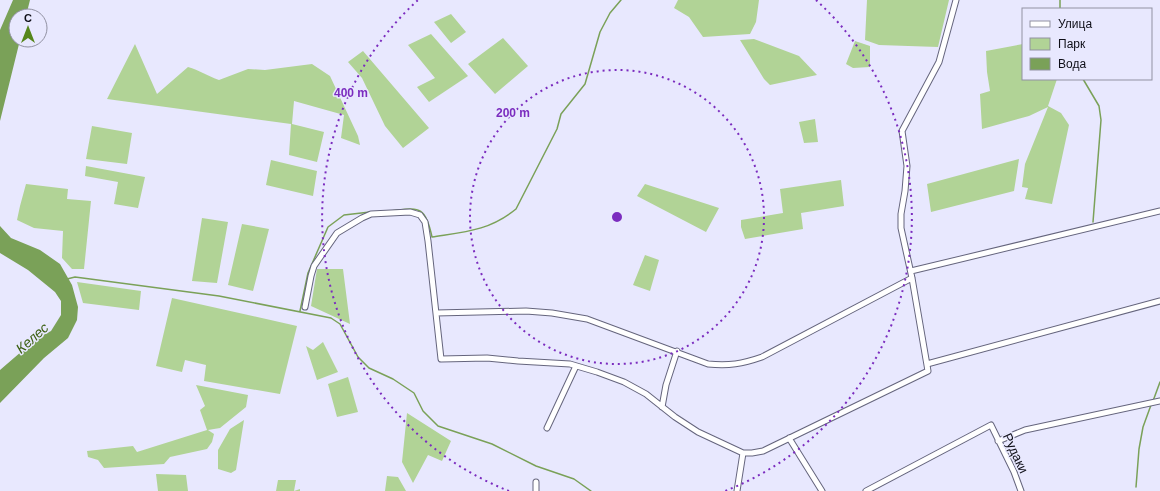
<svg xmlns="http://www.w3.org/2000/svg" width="1160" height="491" viewBox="0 0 1160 491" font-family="Helvetica,sans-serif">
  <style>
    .green { fill: #b1d396 }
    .water { fill: #7aa158 }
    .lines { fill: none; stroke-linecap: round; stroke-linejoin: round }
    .stream { stroke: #7aa158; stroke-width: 1.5 }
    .street-casing { stroke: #65657d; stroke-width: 7 }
    .street { stroke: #fff; stroke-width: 5 }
    .ring { fill: none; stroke: #7b2cbf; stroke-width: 2; stroke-dasharray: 2 4 }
    .labels { text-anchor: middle; stroke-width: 3; stroke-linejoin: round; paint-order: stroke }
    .street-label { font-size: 13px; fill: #0e0e17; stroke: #e8e8fe }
    .water-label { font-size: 14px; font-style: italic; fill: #3c6013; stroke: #e8e8fe }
    .centre { fill: #7b2cbf; stroke: #e8e8fe; stroke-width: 2 }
    .ring-label { font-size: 12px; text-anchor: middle; font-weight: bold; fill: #7b2cbf; stroke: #e8e8fe; stroke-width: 3; stroke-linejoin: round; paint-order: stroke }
  </style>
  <rect width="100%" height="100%" fill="#e8e8fe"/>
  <path class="green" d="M678,0H759L756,22L750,34L703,37L689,17L674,8Z
    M867,0H949L938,47L879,45L865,40Z
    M451,14L466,32L451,43L434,22Z
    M431,34L468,76L429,102L417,87L435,78L408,45Z
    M503,38L528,66L495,94L468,64Z
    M754,39L799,56L817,75L770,85L764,79L740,40Z
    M855,41L870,46V67L853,68L846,64Z
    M135,44L157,94L188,67C199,70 208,76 219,80L248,69L265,70L312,64L330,76L358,136L360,145L341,138L344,115L294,101L292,124L324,132L317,162L289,155L291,124L107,99Z
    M1023,44V79H1057L1048,106L1061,113L1069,125L1052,204L1025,199L1028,188L1022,187L1025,164L1048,107L1029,116L982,129L980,94L990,91L987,72L986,51Z
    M363,51L429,128L403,148L385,126L362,78L348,62Z
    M815,119L818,142L804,143L799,122Z
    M92,126L132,133L127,164L86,159Z
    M1019,159L1014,191L931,212L927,184Z
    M271,160L317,171L313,196L266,185Z
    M86,166L145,177L138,208L114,204L118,182L85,176Z
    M841,180L844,206L801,213L803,229L745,239L741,227V220L783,213L780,189Z
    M26,184L68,189L67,199L91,201L84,269H72L62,258L63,231L34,228L17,220L20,206Z
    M645,184L713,206L719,208L706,232L637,196Z
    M202,218L228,222L217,283L192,281Z
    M242,224L269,229L253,291L228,285Z
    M645,255L659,260L650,291L633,285Z
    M317,269H343L350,324L311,306Z
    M77,282L141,291L139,310L83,303Z
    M172,298L297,326L280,394L204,381L206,365L185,360L182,372L156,366Z
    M323,342L338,372L317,380L306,346L313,350Z
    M348,377L358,412L337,417L328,384Z
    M196,385L248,395L246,407L220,428L208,430L214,434L212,442L207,449L170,457L164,464L104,468L98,460L88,457L87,451L133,446L137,452L207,430L200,410L205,406Z
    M407,413L451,441L442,461L428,455L413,483L402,462Z
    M244,420L236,470L231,473L218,469V450L230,429Z
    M156,474L186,475L188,491H158Z
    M387,476L398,477L406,491H385Z
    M278,480H296L294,491L300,489V491H276Z"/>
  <path class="water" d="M13,0H30L26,16H16V40H20L0,121V30Z
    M0,226L11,238L40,250L60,264L72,285L78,307L77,320L68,338L44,358L0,403V370L36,339L51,331L61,315V301L55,292L28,270L0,253Z"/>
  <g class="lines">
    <path class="stream" d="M1060,0V9
      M1083,79L1099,106L1101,120L1093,222
      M389,211C419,208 425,204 432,237C464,232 489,231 516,209L557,129L561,114L585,84L600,32L610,13L621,0
      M67,279L75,277L219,296L331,318L340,324L358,357L369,368L393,379L414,393L423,411L438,426L492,444L536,466L574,479L591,491
      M300,311L308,273L328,227L344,215L370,212
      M1153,401L1160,382
      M1136,487L1139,449L1143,427L1151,405"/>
    <defs>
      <path id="street" d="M911,271L1160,211
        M305,307L311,276L314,266L337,233L362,218L371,214L410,212L420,215L425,222L428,241L441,359L487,358L518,361L570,364L597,372L624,382L646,394L675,417L698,432L743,453H752L763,451L928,371L912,278L901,228V214L905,191L907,166L902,131L939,62L956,0
        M436,313L526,311L552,313L587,319L708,364C729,366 742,364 762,357L912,278
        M927,364L1160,301
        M662,407L666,385L677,351
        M547,428L576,366
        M789,438L822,491
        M998,441L1025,430L1160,401
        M536,491V482
        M737,491L743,453
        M866,491L991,425L1014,472L1021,491"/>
    </defs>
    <use href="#street" class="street-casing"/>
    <use href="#street" class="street"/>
  </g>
  <g class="ring">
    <circle cx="617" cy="217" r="147"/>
    <path d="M509 491A294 294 0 0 1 418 0M816 0A294 294 0 0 1 725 491"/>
  </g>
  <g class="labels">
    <g class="street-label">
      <text transform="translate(1016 453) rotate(65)" y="5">Рудаки</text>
    </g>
    <g class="water-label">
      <text transform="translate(32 338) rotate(-41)" y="5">Келес</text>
    </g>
  </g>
  <circle cx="617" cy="217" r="6" class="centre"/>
  <g class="ring-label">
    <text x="351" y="97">400 m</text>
    <text x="513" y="117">200 m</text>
  </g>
  <rect x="1022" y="8" width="130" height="72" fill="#e8e8fe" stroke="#9191a2"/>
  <rect x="1030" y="21" width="20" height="6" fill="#ffffff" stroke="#9191a2"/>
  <text x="1058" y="28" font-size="12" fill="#0e0e17">Улица</text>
  <rect x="1030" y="38" width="20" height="12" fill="#b1d396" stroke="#9191a2"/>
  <text x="1058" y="48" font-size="12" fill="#0e0e17">Парк</text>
  <rect x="1030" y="58" width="20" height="12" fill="#7aa158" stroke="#9191a2"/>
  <text x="1058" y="68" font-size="12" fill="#0e0e17">Вода</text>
  <g transform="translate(28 28)"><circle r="19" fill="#e8e8fe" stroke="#9191a2"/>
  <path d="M0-3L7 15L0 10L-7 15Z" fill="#55861b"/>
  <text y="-6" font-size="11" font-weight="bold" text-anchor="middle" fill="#0e0e17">С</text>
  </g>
</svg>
